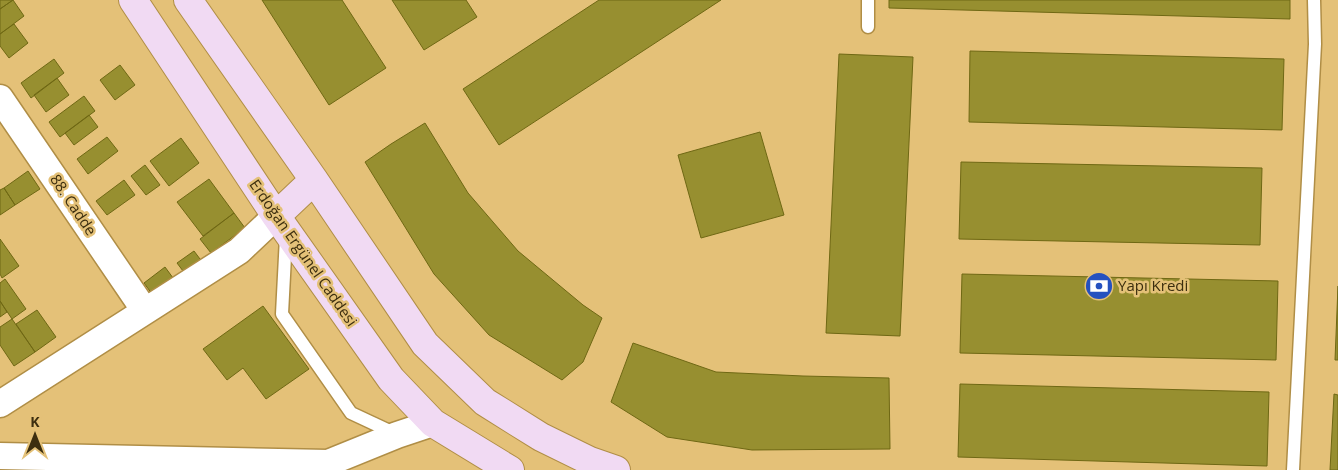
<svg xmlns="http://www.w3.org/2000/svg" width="1338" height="470" viewBox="0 0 1338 470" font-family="'Open Sans',sans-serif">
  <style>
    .building { fill: #978f30; stroke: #6f6814 }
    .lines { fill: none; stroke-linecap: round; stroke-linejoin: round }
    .lane-casing { stroke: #b08e46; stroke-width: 15 }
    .street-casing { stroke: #b08e46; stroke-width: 29 }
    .secondary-casing { stroke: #b08e46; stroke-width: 30 }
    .lane { stroke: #fff; stroke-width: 12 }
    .street { stroke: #fff; stroke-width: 26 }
    .secondary { stroke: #f1daf3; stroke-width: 28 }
    .labels { text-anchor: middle; stroke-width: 5; stroke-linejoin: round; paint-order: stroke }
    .street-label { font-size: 15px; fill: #3c2e0f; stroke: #e4c178 }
    .poi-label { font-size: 15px; fill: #3c2e0f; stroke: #e4c178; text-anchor: start }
  </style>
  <rect width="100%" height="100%" fill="#e4c178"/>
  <path class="building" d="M0,0H13L0,9Z
    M13,0L24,16L0,34V9Z
    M262,0H342L386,68L329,105Z
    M392,0H466L477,17L424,50Z
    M599,0H721L499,145L463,89Z
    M889,0H1290V19L889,8Z
    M14,24L28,43L9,58L0,46V34Z
    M970,51L1284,59L1282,130L969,122Z
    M839,54L913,57L900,336L826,333Z
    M54,59L64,73L31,98L21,83Z
    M120,65L135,85L115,100L100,80Z
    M57,78L69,95L46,112L34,95Z
    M84,96L95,111L60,137L49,122Z
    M89,115L98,127L74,145L65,133Z
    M425,123L468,193L518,251L583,305L602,318L583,362L562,380L489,335L434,274L365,162L391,144Z
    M760,132L784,215L701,238L678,155Z
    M107,137L118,151L88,174L77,159Z
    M181,138L199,163L169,186L150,161Z
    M961,162L1262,168L1260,245L959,239Z
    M145,165L160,185L146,195L131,176Z
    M28,171L40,189L15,205L4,188Z
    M209,179L234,213L203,236L177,202Z
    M124,180L135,195L107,215L96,201Z
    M4,188L15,205L0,215V190Z
    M234,213L245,228L211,253L200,239Z
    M0,239L19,266L2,278L0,274Z
    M194,251L203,263L186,275L177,263Z
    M165,267L176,282L155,298L144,283Z
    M962,274L1278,281L1276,360L960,353Z
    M5,279L26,309L12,319L0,301V283Z
    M1338,286V360H1335Z
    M0,301L7,312L0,317Z
    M263,306L309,369L266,399L243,368L227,380L203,349Z
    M37,310L56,337L35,352L16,324Z
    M12,319L35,352L14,366L0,345V327Z
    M633,343L716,372L803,376L889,378L890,449L752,450L667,437L611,402Z
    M960,384L1269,392L1267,466L958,457Z
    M1334,394L1338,395V470H1330Z"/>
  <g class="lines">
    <defs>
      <path id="lane" d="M868,0V27
        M286,237L282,314L351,413L396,434
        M1293,470L1315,44L1314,0"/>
      <path id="street" d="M0,98L145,311
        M0,404L239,251L276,216
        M0,456L328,463L397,435L433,423"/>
      <path id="secondary" d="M133,0L276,216L391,379L433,423L510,470
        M188,0L314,180L425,344L485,402L541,437L590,461L616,470
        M276,216L314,180"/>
    </defs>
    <use href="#lane" class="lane-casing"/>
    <use href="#street" class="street-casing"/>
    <use href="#secondary" class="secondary-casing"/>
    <use href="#lane" class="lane"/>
    <use href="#street" class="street"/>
    <use href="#secondary" class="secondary"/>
  </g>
  <defs>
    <symbol id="bank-disc" viewBox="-11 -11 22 22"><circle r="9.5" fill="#2551bf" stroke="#e4c178"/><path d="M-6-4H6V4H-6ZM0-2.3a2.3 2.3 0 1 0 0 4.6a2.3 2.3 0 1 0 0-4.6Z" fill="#fff"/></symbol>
  </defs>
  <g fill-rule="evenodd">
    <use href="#bank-disc" x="1083" y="270" width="32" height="32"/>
  </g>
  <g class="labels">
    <g class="street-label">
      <text transform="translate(73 205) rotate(56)" y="5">88. Cadde</text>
      <text transform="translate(303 253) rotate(55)" y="5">Erdoğan Ergünel Caddesi</text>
    </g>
    <g class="poi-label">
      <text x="1118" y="291">Yapı Kredi</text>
    </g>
  </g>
  <g transform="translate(35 435)" stroke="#e4c178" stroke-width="4" paint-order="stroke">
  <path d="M0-4L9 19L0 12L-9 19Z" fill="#3c2e0f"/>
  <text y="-8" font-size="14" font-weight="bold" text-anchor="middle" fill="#3c2e0f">K</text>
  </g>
</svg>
